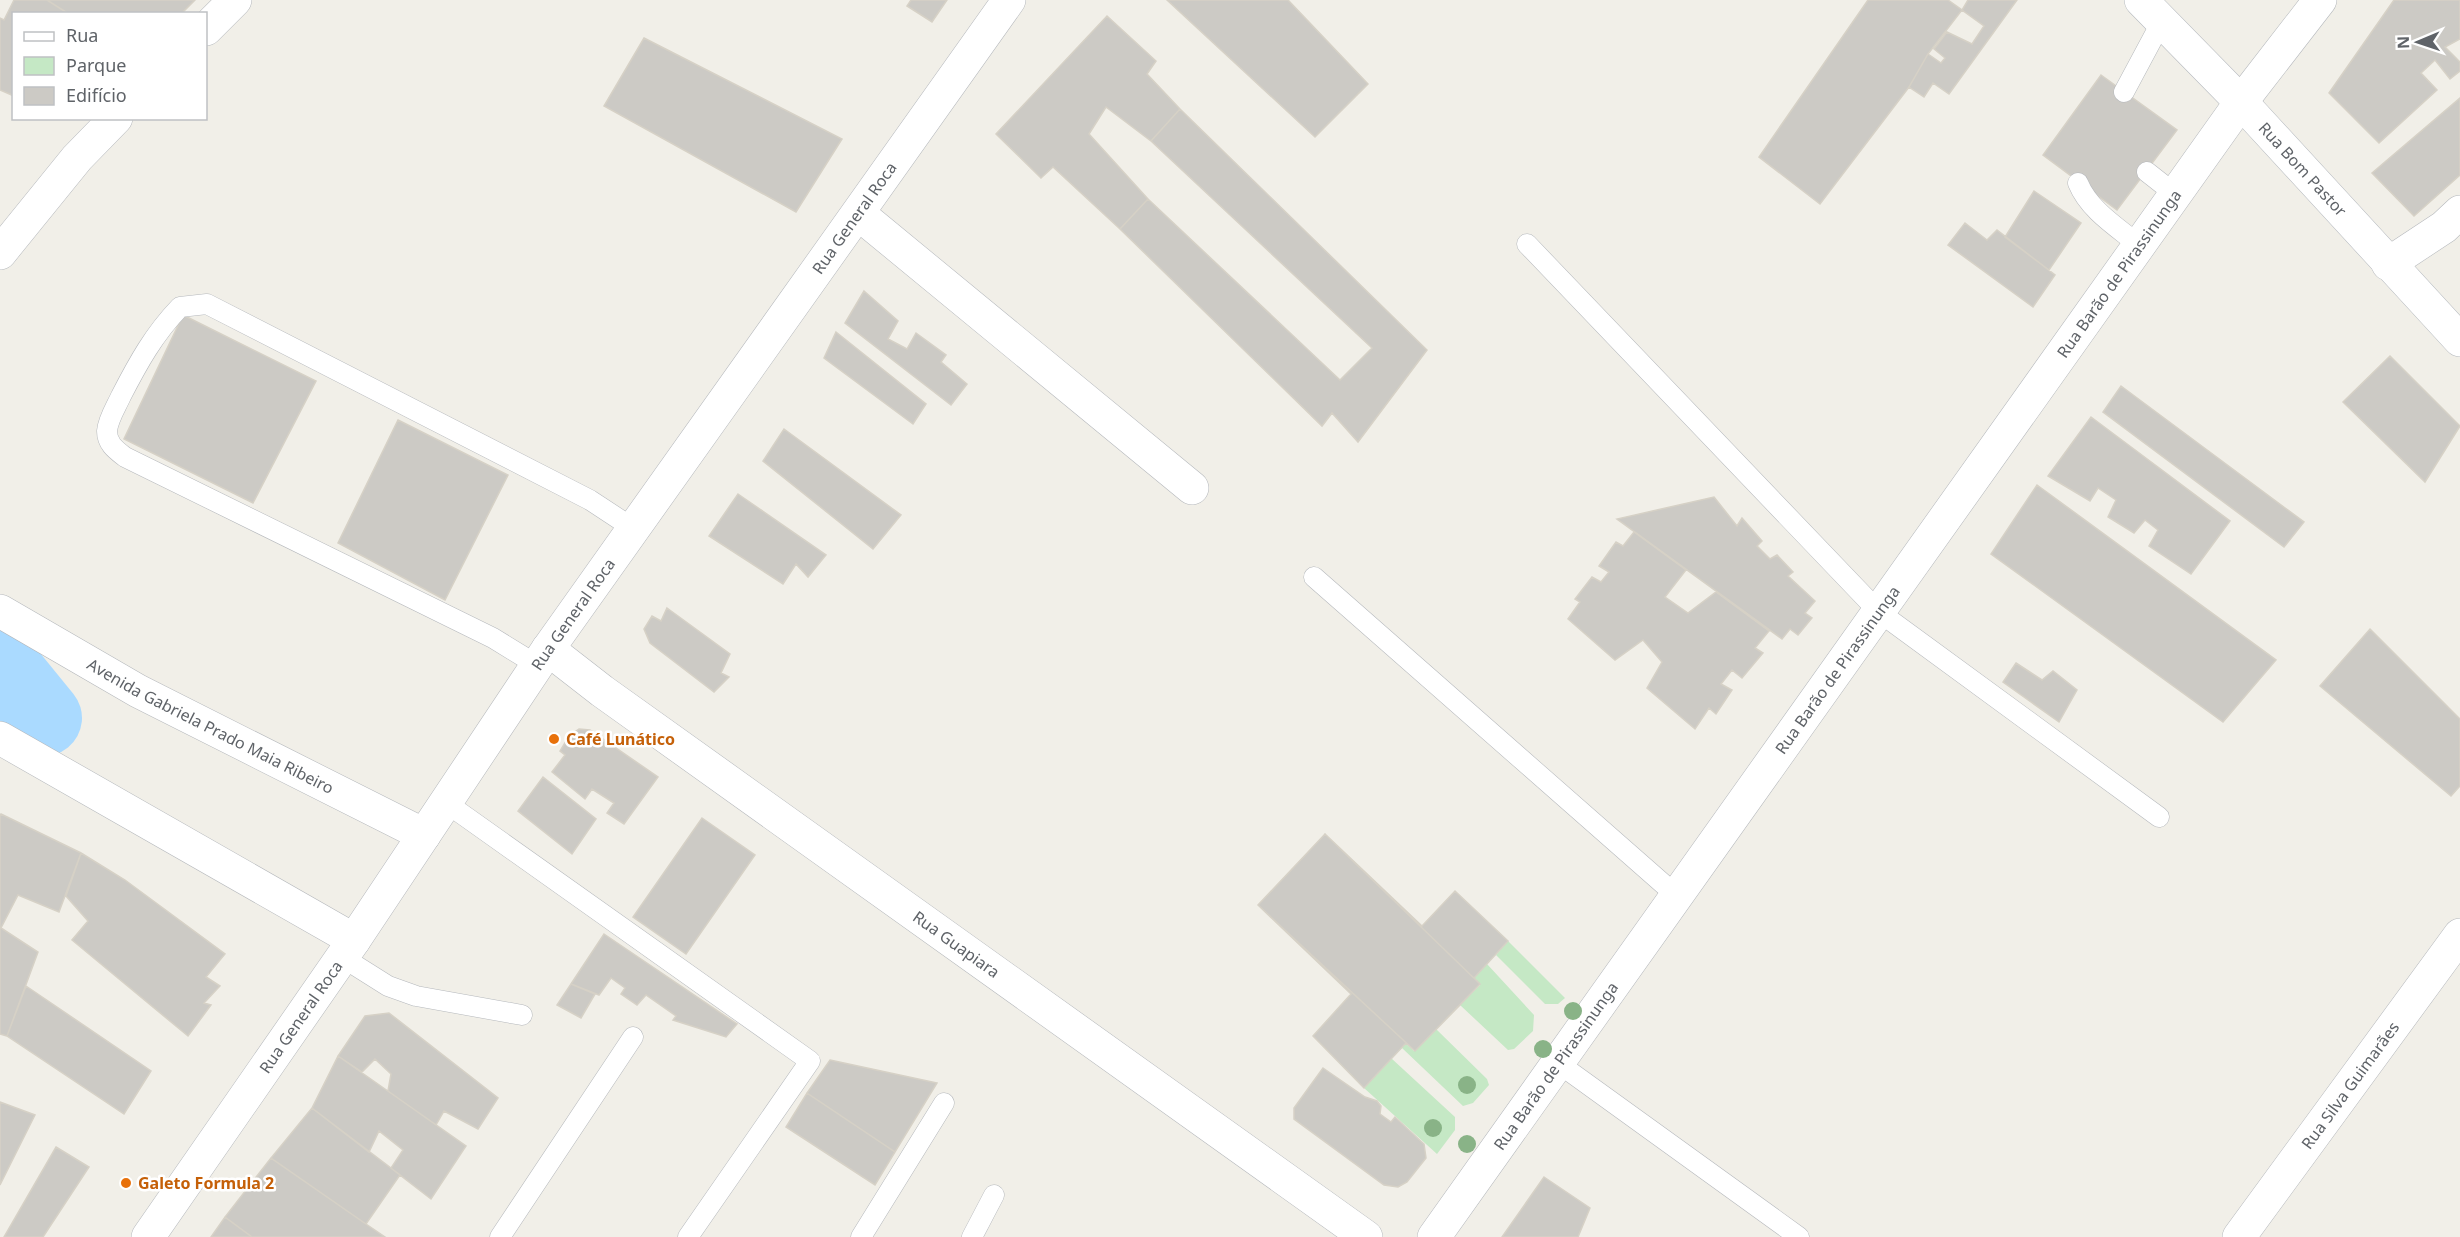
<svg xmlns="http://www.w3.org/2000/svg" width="2460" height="1237" viewBox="0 0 2460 1237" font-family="'Noto Sans',sans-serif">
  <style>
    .green { fill: #c5e8c5 }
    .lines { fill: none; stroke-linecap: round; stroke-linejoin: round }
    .river { stroke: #aadaff; stroke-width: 76 }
    .building { fill: #cccac5; stroke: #d6d1c6; stroke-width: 1.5 }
    .lane-casing { stroke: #b5b8bc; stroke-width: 21 }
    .street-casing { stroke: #b5b8bc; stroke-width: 34 }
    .secondary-casing { stroke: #b6babf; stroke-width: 34 }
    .lane { stroke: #fff; stroke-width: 20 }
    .street { stroke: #fff; stroke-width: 33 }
    .secondary { stroke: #fff; stroke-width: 33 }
    .tree { fill: #89b387 }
    .food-dot { fill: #e8710a; stroke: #fff; stroke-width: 2 }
    .labels { text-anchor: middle; stroke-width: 5; stroke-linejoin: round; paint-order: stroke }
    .street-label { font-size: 16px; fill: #5f6368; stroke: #fff }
    .food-label { font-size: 16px; font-weight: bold; fill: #c56008; stroke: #fff; text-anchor: start }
  </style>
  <rect width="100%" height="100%" fill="#f1efe8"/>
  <path class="green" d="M1508,941L1565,998L1558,1004H1545L1496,955Z
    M1487,964L1534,1015L1533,1031L1514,1049L1508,1050L1460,1005L1480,985L1474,978Z
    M1351,994L1414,1051L1436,1029L1487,1079L1489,1085L1473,1103L1463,1106L1402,1048L1391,1058L1455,1117V1130L1437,1154L1364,1088L1313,1036Z"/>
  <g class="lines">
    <path class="river" d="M0,664L44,718"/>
  </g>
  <path class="building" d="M14,0H47L69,14H14V96L0,90V18L4,20Z
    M47,0H195L181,14H69Z
    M911,0H947L932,22L907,6Z
    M1167,0H1288L1368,84L1315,137Z
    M1868,0H1948L1962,10L1928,54L1909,87L1820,204L1759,157Z
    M1968,0H2017L1949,94L1933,83L1924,97L1909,87L1928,54L1941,63L1945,58L1934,49L1947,32L1972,44L1984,26L1962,10Z
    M2394,0H2460V39L2445,47L2460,62V71L2450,79L2435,60L2421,73L2437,90L2379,143L2329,93Z
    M1107,16L1156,61L1147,74L1180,109L1151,141L1106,107L1089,134L1148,199L1120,229L1053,167L1041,178L996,134Z
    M644,38L842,139L796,212L604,106Z
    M2101,75L2177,130L2117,210L2043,155Z
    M2460,98V175L2414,216L2372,173Z
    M1180,109L1427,350L1358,442L1332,413L1322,426L1120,229L1148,199L1340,380L1372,348L1151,141Z
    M2034,191L2081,223L2049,270L2005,237Z
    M1965,223L1987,240L1997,230L2055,275L2033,307L1948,245Z
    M864,291L898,321L888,339L907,349L916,333L946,355L941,362L967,384L951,405L845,323Z
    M183,315L316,381L253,503L124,439Z
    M836,332L926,404L913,424L824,358Z
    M2390,356L2460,426L2425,482L2343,402Z
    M2121,386L2304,522L2284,547L2103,412Z
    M2091,417L2230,521L2191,574L2149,546L2158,530L2145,520L2134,533L2108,517L2116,500L2098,488L2090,501L2048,476Z
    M398,420L508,475L445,600L338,543Z
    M784,429L901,515L873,549L763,461Z
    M2037,485L2276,660L2223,722L1991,554Z
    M738,494L826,555L808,577L796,564L783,584L709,536Z
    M1714,497L1737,526L1742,518L1762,541L1757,546L1770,559L1777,555L1793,572L1788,576L1815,601L1805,613L1812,618L1798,635L1790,629L1782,639L1617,519Z
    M1634,532L1686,570L1665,597L1688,613L1716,592L1769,631L1755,648L1763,653L1742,678L1732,670L1721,684L1732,690L1716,714L1709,708L1695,729L1647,688L1662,662L1643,640L1615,660L1568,619L1580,602L1575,599L1592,577L1601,582L1609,572L1599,566L1616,542L1623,546Z
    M667,608L730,654L721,673L729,677L714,692L650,643L644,629L652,616L661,621Z
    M2370,629L2460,719V786L2451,796L2320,686Z
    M2016,663L2042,680L2053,671L2077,690L2059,722L2003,682Z
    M579,729L590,730L658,777L624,824L607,813L614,803L592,789L585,799L552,772L565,755L560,751L569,736Z
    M543,777L596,819L572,854L518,811Z
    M1,814L81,853L59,912L18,895L1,928L38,952L7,1036L0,1034V816Z
    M702,818L755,855L686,954L633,917Z
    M1325,834L1480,984L1415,1051L1258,905Z
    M1325,834L1422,926L1455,891L1508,941L1474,978L1480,984L1460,1005L1415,1051L1406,1043L1364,1088L1313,1036L1351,994L1258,905Z
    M81,853L125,880L225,954L206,977L220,986L204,1003L211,1005L188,1036L72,940L88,921L66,896Z
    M604,934L737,1024L726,1037L673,1020L676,1016L646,995L637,1005L621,994L625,988L611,978L599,995L571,984Z
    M571,984L595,994L581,1018L557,1005Z
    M26,986L151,1071L124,1114L7,1036Z
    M389,1013L498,1098L478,1129L444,1111L436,1125L388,1091L391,1074L375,1059L362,1072L338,1056L365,1016Z
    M338,1056L466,1146L431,1199L391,1168L403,1150L379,1131L369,1152L312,1108Z
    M830,1060L937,1083L895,1152L807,1093Z
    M1323,1068L1365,1097L1377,1101L1381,1106L1380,1114L1391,1122L1395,1117L1424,1144L1426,1158L1407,1182L1398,1187L1384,1185L1294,1119V1108Z
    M807,1093L895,1152L875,1185L786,1127Z
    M0,1102L35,1115L0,1185Z
    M312,1108L400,1175L366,1224L271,1158Z
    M56,1147L89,1167L43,1237H4Z
    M271,1158L366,1224L385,1237H252L225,1217Z
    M1544,1177L1590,1208L1578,1237H1502Z
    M225,1217L252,1237H211Z"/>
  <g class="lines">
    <defs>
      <path id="lane" d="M2124,92L2162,21
        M2147,172L2175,194
        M2078,183C2089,210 2117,227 2139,245
        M1527,244L1879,612L2159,817
        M1314,577L1677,896
        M537,665L493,638L125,457C116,450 107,444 107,431C108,419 116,407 121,396C138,363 154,334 180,307L207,304L590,500L634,529
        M445,802L810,1061L688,1237
        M342,957L388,986L416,996L522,1015
        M1558,1063L1799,1237
        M500,1237L633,1037
        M861,1237L944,1103
        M972,1237L994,1195"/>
      <g id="street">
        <path d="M206,29L235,0"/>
        <path d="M859,214L1192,488"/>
        <path d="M0,253L77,158L116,118"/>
        <path d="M2388,264L2444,227L2460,212"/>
        <path id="s1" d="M0,611L138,691L424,835"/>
        <path id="s2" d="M548,649L602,691L1366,1237"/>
        <path d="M0,738L354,940"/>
        <path id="s3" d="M148,1237L354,940L548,649L1009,0"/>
        <path id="s4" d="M1434,1237L2241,102L2320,0"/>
        <path id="s5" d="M2239,1237L2460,935"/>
      </g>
      <g id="secondary">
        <path id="s6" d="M2141,0L2241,102L2460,340"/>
      </g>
    </defs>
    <use href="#lane" class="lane-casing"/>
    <use href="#street" class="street-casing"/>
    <use href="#secondary" class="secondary-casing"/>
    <use href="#lane" class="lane"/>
    <use href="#street" class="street"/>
    <use href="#secondary" class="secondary"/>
  </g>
  <g class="tree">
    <circle cx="1573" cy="1011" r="9"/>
    <circle cx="1543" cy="1049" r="9"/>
    <circle cx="1467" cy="1085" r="9"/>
    <circle cx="1433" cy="1128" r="9"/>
    <circle cx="1467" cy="1144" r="9"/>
  </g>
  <g class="food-dot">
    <circle cx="554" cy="739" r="6"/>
    <circle cx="126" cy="1183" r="6"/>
  </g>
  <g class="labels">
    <g class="street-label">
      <text dy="6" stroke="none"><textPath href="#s6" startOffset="234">Rua Bom Pastor</textPath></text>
      <text dy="6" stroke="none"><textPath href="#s3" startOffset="1240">Rua General Roca</textPath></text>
      <text dy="6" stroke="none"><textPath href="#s4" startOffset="1182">Rua Barão de Pirassinunga</textPath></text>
      <text dy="6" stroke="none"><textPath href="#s3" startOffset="754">Rua General Roca</textPath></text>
      <text dy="6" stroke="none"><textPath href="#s4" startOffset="696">Rua Barão de Pirassinunga</textPath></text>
      <text dy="6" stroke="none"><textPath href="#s1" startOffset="240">Avenida Gabriela Prado Maia Ribeiro</textPath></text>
      <text dy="6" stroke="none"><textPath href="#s2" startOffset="504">Rua Guapiara</textPath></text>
      <text dy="6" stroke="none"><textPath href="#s3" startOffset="268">Rua General Roca</textPath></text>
      <text dy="6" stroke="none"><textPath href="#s4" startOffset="210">Rua Barão de Pirassinunga</textPath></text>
      <text dy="6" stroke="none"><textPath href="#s5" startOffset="188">Rua Silva Guimarães</textPath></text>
    </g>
    <g class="food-label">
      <text x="566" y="745">Café Lunático</text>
      <text x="138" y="1189">Galeto Formula 2</text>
    </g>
  </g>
  <rect x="12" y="12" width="195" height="108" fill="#ffffff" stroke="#bfc1c3" stroke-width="1.5"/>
  <rect x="24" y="32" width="30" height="9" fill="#ffffff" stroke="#bfc1c3" stroke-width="1.5"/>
  <text x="66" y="42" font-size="18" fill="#5f6368">Rua</text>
  <rect x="24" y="57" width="30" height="18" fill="#c5e8c5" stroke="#bfc1c3" stroke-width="1.5"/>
  <text x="66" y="72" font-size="18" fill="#5f6368">Parque</text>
  <rect x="24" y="87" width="30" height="18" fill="#cccac5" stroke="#bfc1c3" stroke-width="1.5"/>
  <text x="66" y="102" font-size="18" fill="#5f6368">Edifício</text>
  <g transform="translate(2418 42) rotate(268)" stroke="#ffffff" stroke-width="4.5" paint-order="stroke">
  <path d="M0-4.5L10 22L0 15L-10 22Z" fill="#5f6368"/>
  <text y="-9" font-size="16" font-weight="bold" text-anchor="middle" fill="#5f6368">N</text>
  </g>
</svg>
